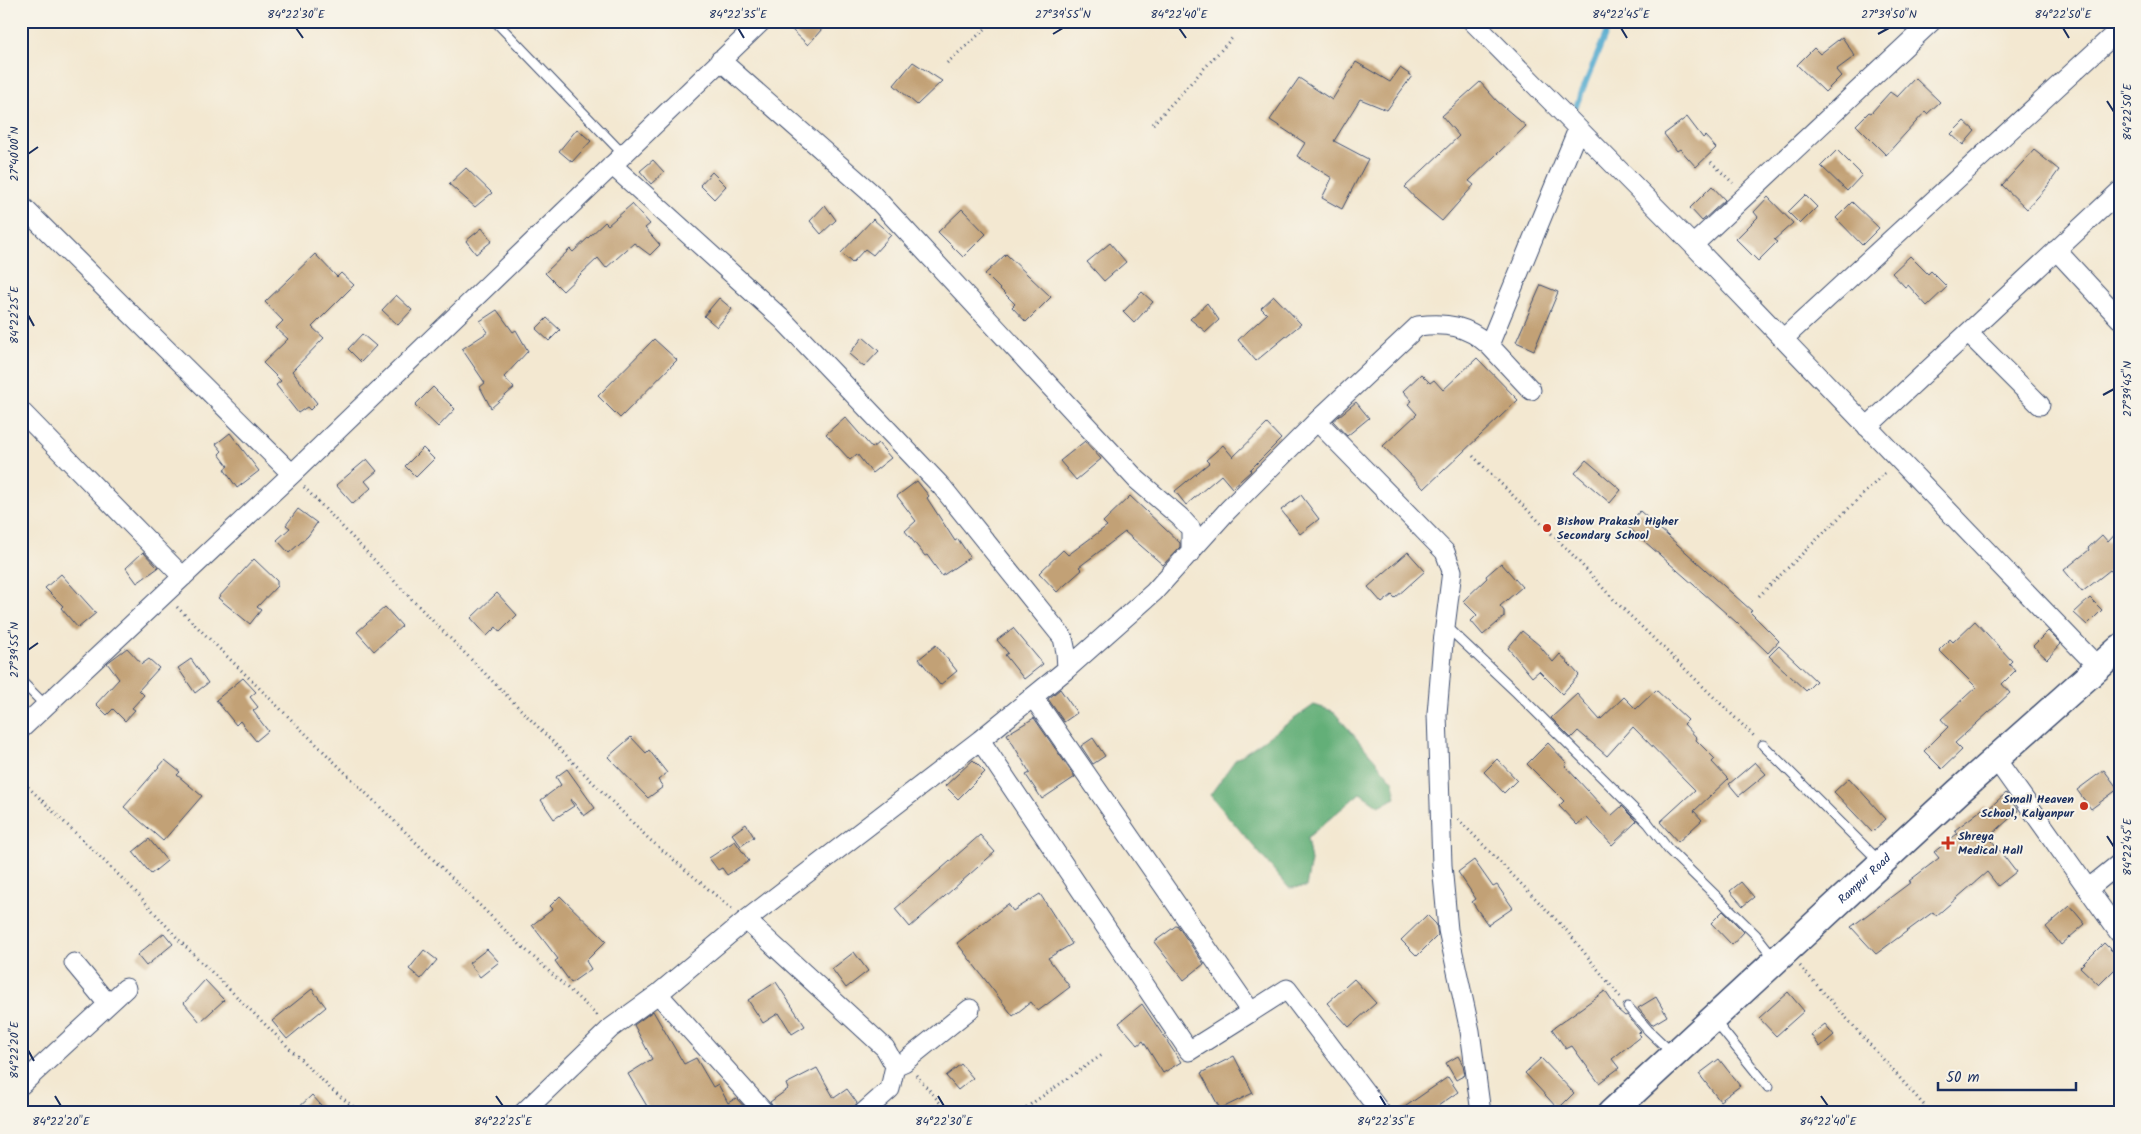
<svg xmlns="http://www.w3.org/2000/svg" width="2141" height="1134" viewBox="0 0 2141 1134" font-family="Kalam,sans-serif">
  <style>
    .forest { fill: #63af78; stroke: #3f6f6b }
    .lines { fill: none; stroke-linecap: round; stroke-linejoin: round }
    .stream { stroke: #52aacf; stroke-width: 5.5 }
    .building { fill: #c2a176 }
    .lane-casing { stroke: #3b4b6f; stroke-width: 11 }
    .street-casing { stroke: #3b4b6f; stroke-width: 21 }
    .secondary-casing { stroke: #3b4b6f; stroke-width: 29 }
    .path { stroke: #3b4b6f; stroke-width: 3; stroke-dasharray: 1 4; stroke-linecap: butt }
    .lane { stroke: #fff; stroke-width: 9 }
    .street { stroke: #fff; stroke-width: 19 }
    .secondary { stroke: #fff; stroke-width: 26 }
    .ticks { fill: none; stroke: #1b2f5e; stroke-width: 2 }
    .poi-dot { fill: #c8321e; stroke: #f7f3e8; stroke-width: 2 }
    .labels { text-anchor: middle; stroke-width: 4; stroke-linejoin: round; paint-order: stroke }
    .poi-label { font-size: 12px; font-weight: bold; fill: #1b2f5e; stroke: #f7f3e8; text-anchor: start }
    .street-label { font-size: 12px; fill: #1b2f5e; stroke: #f7f3e8 }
    .neatline { fill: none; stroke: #1b2f5e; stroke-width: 2 }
    .ticks-label { font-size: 12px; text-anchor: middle; fill: #1b2f5e }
  </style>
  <rect width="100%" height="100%" fill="#f7f3e8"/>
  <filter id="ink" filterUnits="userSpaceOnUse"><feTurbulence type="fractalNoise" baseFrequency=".02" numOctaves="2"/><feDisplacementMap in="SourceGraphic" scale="10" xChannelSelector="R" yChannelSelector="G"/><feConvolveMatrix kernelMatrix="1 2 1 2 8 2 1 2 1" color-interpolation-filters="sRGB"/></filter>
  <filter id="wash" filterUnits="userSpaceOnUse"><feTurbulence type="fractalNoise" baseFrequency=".0096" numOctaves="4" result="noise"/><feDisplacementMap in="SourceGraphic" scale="20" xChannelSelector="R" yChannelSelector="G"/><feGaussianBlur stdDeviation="1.12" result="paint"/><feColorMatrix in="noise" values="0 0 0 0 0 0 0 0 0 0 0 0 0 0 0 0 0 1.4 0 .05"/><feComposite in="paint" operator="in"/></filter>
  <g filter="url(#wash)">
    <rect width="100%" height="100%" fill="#f3e8d1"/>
    <path class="forest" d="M1314,705L1333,711L1394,782L1396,798L1379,806L1360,793L1307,838L1311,861L1306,887L1289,888L1210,795L1235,760Z"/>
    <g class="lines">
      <path class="stream" d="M1576,106L1611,21"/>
    </g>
    <g id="blocks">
      <path class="building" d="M798,21H813L822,29L808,45L791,29Z
        M1842,37L1855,56L1836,70L1841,76L1825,92L1797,65L1814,48L1820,54Z
        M913,62L942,81L917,105L894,85Z
        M1356,62L1390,82L1400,68L1412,76L1387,110L1360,99L1334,141L1368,159L1342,209L1322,198L1332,178L1297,156L1305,143L1270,120L1299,78L1332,100Z
        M1915,78L1940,102L1927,114L1925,112L1886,155L1856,125L1869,112L1871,113L1890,92L1897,97Z
        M1480,82L1497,101L1526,126L1469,181L1474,185L1442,221L1418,201L1405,187L1459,136L1442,116Z
        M1687,117L1703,138L1705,136L1716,148L1696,167L1680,149L1677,151L1664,134Z
        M1964,121L1975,131L1963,145L1951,134Z
        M577,129L591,141L572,162L559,151Z
        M1837,150L1862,175L1847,191L1821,166Z
        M2034,150L2059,170L2046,188L2027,209L2002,185Z
        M653,160L664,172L651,184L640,171Z
        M466,168L492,193L475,207L449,184Z
        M712,172L726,186L714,199L700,185Z
        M1712,186L1725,200L1702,221L1690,208Z
        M1805,195L1817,207L1800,224L1788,212Z
        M1768,197L1793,223L1774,240L1777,242L1758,261L1736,239L1758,217L1754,212Z
        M1852,202L1879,228L1862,245L1836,218Z
        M632,204L650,224L645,228L660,245L650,255L634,243L606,268L598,258L563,291L545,273L570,249L573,252L605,222L608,225Z
        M825,205L836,220L821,234L810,221Z
        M962,209L986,234L963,257L938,232Z
        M873,219L891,235L873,255L865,249L852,263L841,253Z
        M482,228L492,241L476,254L466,241Z
        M1110,243L1126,262L1104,281L1087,262Z
        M315,254L337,277L341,273L354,285L312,327L324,338L292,371L317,403L310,410L307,407L298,413L276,385L281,381L263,363L288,339L276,328L283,321L265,302Z
        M1006,254L1051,297L1026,322L1012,307L1015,304L985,274Z
        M1910,256L1928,274L1931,271L1947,287L1927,306L1908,285L1905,287L1892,273Z
        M1541,285L1558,292L1534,350L1516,342Z
        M1142,292L1153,302L1134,323L1123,312Z
        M396,295L412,310L398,325L382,310Z
        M1274,296L1301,324L1256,361L1238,340L1267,314L1261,308Z
        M719,298L732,309L717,327L704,316Z
        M1207,303L1219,320L1206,332L1190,319Z
        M497,310L513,332L516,330L528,351L504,377L514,388L491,408L480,387L485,383L462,349L488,332L480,321Z
        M547,318L560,330L549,341L536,329Z
        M362,334L376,346L361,362L348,349Z
        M863,337L879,351L864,367L849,354Z
        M654,339L677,360L620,418L598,396Z
        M1477,358L1518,400L1424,489L1383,446L1417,414L1408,404L1412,401L1403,391L1421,374L1430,383L1434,380L1443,390Z
        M433,387L455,409L438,427L415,405Z
        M1356,402L1369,418L1347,436L1333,421Z
        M845,417L872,448L878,443L891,458L872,473L857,454L850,460L826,434Z
        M1267,424L1281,439L1250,470L1251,471L1232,488L1221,475L1186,505L1175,491L1209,463L1206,460L1223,445L1233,457Z
        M230,433L259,471L237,488L224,469L228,466L219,454L222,451L216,444Z
        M1085,441L1101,459L1076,480L1060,461Z
        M423,448L434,459L416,477L405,466Z
        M367,459L377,471L365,481L371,488L353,504L336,485Z
        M1586,460L1621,490L1610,503L1575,473Z
        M917,481L929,496L927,498L955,541L958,539L970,557L942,576L927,555L925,556L905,531L916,521L897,496Z
        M1301,495L1319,519L1300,534L1281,510Z
        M1130,496L1180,543V547L1163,565L1125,532L1079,567L1082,570L1057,592L1039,573L1063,550L1068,555L1107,526L1103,522Z
        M298,509L317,523L308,536L289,553L277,540L290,528L286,525Z
        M1640,511L1752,611L1750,612L1779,641L1768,653L1736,622L1627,526Z
        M2120,529V580L2110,570L2082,592L2064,570L2089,550L2088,548L2102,535L2108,542Z
        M143,552L158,568L137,583L126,568Z
        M1408,552L1425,571L1395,598L1392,595L1382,603L1368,587Z
        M254,559L277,581V586L257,607L261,610L250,624L218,598Z
        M1501,563L1522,587L1500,606L1504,611V617L1483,635L1471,621L1477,615L1463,601L1487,578L1486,576Z
        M61,574L96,613L78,628L61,608L63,606L45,588Z
        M497,593L517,615L500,632L496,627L487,636L471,618Z
        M2090,598L2102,610L2087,625L2074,613Z
        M385,607L402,626L374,651L357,632Z
        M1975,621L2012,661L2009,664L2015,671L2002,684L2010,693L1955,743L1962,750L1942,769L1924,751L1948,727L1941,719L1976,687L1939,650L1950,639L1953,642Z
        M1013,628L1043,664L1024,679L1005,655L1008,653L997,640Z
        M1522,631L1539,645L1553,662L1560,654L1579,675L1562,694L1539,671L1532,677L1508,648Z
        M2048,631L2061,644L2047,659L2033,646Z
        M936,645L957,671L940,685L919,659Z
        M1779,646L1816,681L1806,691L1769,656Z
        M127,648L142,664L149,659L159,668L139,690L144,695L132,708L135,710L125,721L113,709L107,715L96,704L119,679L107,663Z
        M191,659L208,683L195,693L178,668Z
        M243,678L256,692L250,697L258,707L253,711L268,731L256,741L240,721L236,725L216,700Z
        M1060,689L1077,713L1064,722L1048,699Z
        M1656,690L1688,720L1684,724L1697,738L1696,740L1715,759L1712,762L1728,779L1694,811L1702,820L1678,842L1660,822L1695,790L1633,727L1607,756L1578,731L1571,738L1551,718L1577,694L1600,720L1624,697L1636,709Z
        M1034,718L1075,777L1042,799L1026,775L1030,773L1007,734Z
        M631,737L646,753L649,750L667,773L658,780L663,787L648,798L608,757Z
        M1093,738L1105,756L1093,764L1081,746Z
        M1548,743L1567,763L1565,766L1611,816L1622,806L1637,821L1612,845L1586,817L1577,825L1559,806L1564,801L1527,764Z
        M1497,759L1517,780L1504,793L1484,772Z
        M165,760L180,772L177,775L202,796L163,841L124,807Z
        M973,760L985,772L958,799L945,786Z
        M1755,762L1766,774L1739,796L1729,784Z
        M567,769L595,808L584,816L571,799L570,800L574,806L554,819L541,800L561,785L556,777Z
        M2104,770L2118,789L2091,809L2077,790Z
        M1849,778L1886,819L1872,832L1834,792Z
        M2006,793L2018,811L1989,837L2016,872L1998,886L1987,872L1936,916L1933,912L1876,954L1851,927L1911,882L1909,881L1939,858L1934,852L1957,834L1955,830L1985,807L1987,810Z
        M746,824L754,837L741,846L732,834Z
        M980,835L995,852L910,927L895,909Z
        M149,839L167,861L151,874L133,852Z
        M735,841L749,861L727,875L722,868L718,870L709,858Z
        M1474,860L1493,887L1497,885L1513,908L1488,925L1472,902L1476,899L1458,872Z
        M1741,882L1754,897L1743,906L1730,891Z
        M1040,894L1072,944L1048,958L1070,987L1038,1011L1031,1002L1013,1016L957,943L1008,904L1013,911Z
        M560,896L606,941L586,961L591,969L571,983L555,961L558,959L532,925L553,909L550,906Z
        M2070,906L2085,924L2061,945L2046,927Z
        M1723,911L1744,932L1732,945L1711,923Z
        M1427,915L1436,924L1438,935L1417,956L1401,940Z
        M1177,925L1204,964L1184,980L1154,942Z
        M164,933L173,944L146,966L137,955Z
        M2104,943L2120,959V964L2099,985L2080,967Z
        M487,949L499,962L480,977L469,963Z
        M424,950L437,960L421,979L409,969Z
        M854,952L868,971L846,988L832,969Z
        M1354,979L1376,1003L1349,1027L1327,1003Z
        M205,980L224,1000L200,1022L184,1003Z
        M776,982L805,1026L792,1034L779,1013L763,1023L748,1000Z
        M312,989L326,1007L287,1039L272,1021Z
        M1605,991L1618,1010L1625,1016L1627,1015L1641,1032L1638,1033L1641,1036L1612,1059L1619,1068L1599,1083L1572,1046L1566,1049L1552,1029Z
        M1788,992L1804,1011L1776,1036L1759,1018Z
        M1656,997L1667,1016L1652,1025L1638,1008Z
        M1142,1004L1181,1062L1163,1073L1143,1041L1138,1045L1119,1023Z
        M653,1011L684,1064L696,1058L713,1087L718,1084L728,1103L736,1098L750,1113H651L628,1074L652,1059L634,1025Z
        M1825,1024L1834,1035L1820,1047L1811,1035Z
        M1234,1056L1253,1093L1220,1109L1201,1073Z
        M1458,1056L1463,1065L1465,1075L1456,1080L1446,1063Z
        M1541,1058L1574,1093L1558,1109L1525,1073Z
        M1719,1059L1740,1086L1720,1101L1699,1074Z
        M961,1064L973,1078L958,1090L946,1076Z
        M817,1068L834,1098L847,1089L857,1103L852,1110L849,1113H776L770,1102L788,1089L786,1084Z
        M1448,1077L1458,1092L1428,1113H1396Z
        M312,1095L328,1113H293Z"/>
    </g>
  </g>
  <g filter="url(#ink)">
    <use href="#blocks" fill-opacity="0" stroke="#3b4b6f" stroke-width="1"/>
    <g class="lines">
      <defs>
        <path id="lane" d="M495,21L623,154
          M735,21L748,34
          M1445,625L1517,693L1648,823L1668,849L1756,935L1775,959
          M21,681L46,706
          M1763,745L1879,861
          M1628,1007L1648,1030L1672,1053
          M1715,1021L1768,1087"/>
        <path id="street" d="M1472,21L1693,245L2098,667
          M720,60L871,193L1137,480L1180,517L1191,529V553
          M612,165L783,320L942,487L1063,638L1066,652L1067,669
          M21,205L292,474
          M1693,245L1932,21
          M2056,250L2120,319
          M1968,333L2040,405
          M1783,339L2120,29
          M1489,345L1531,390
          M21,411L183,577
          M1317,421L1418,326C1447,322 1467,326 1489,345L1578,129
          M1867,427L2120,191
          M1033,697L1251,1012L1287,989L1381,1113
          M21,729L292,474L762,21
          M980,740L1189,1051L1251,1012
          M1995,758L2120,934
          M2088,889L2120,863
          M746,920L885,1048L895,1066L890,1089L863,1113
          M74,963L108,1004
          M658,994L765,1113
          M895,1066L904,1062L970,1009
          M21,1085L126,988
          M523,1113L611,1028L658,994L746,920L980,740L1067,669L1154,592L1228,510L1317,421L1445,552L1452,571L1443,643L1437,714L1442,865L1448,930L1470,1031L1481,1113"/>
        <g id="secondary">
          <path id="s1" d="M1611,1113L1958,792L2120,648"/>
        </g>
      </defs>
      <use href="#lane" class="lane-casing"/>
      <use href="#street" class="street-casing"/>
      <use href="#secondary" class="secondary-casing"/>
      <path class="path" d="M947,63L994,21
        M1153,124L1234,36
        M1711,162L1733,183
        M1473,456L1569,551L1616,602L1755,737
        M304,487L427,615L649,839L732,909
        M1759,596L1886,472
        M177,607L515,940L599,1017
        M21,780L135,891L180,941L331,1089L361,1113
        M1458,819L1567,931L1620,997
        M1800,966L1931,1113
        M916,1075L949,1113
        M1018,1113L1102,1055"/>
      <use href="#lane" class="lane"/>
      <use href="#street" class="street"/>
      <use href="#secondary" class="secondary"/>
    </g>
  </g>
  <path class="ticks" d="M296,28L303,38M738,28L744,38M1179,28L1186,38M1621,28L1627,38M2063,28L2069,38M1053,34L1063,28M1878,34L1889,28M2107,101L2114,112M28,154L38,147M28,315L34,326M2103,395L2114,389M28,650L38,643M2107,836L2114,847M28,1050L34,1061M55,1096L61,1106M496,1096L503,1106M938,1096L944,1106M1380,1096L1386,1106M1821,1096L1828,1106"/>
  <g class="poi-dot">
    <circle cx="1547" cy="528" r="5"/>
    <circle cx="2084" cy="806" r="5"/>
    <path d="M1945.5 835.5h5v5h5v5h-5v5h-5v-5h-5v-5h5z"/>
  </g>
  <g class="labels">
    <g class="poi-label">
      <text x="1557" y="525">Bishow Prakash Higher<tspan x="1557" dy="14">Secondary School</tspan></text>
      <text x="2074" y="803" text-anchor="end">Small Heaven<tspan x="2074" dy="14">School, Kalyanpur</tspan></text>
      <text x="1958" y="840">Shreya<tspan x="1958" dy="14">Medical Hall</tspan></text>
    </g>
    <g class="street-label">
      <text dy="4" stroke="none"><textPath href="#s1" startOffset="345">Rampur Road</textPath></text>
    </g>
  </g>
  <rect width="2141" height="1134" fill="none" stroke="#f7f3e8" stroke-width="55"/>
  <path d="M1938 1082v8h138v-8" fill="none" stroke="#1b2f5e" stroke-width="2.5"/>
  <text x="1946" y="1082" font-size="15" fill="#1b2f5e" stroke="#f7f3e8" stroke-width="4" paint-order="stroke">50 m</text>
  <rect x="28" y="28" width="2086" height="1078" class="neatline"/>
  <g class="ticks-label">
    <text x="296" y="18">84°22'30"E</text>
    <text x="738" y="18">84°22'35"E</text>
    <text x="1063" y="18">27°39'55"N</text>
    <text x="1179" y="18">84°22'40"E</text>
    <text x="1621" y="18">84°22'45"E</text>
    <text x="1889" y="18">27°39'50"N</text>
    <text x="2063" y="18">84°22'50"E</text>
    <text transform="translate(2127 112) rotate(-90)" y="4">84°22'50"E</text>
    <text transform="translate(14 154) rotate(-90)" y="4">27°40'00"N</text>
    <text transform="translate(14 315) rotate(-90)" y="4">84°22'25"E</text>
    <text transform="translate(2127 389) rotate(-90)" y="4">27°39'45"N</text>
    <text transform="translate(14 650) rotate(-90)" y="4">27°39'55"N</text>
    <text transform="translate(2127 847) rotate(-90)" y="4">84°22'45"E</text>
    <text transform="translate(14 1050) rotate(-90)" y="4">84°22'20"E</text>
    <text x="61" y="1125">84°22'20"E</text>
    <text x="503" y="1125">84°22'25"E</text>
    <text x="944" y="1125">84°22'30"E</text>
    <text x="1386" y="1125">84°22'35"E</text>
    <text x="1828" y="1125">84°22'40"E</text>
  </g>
</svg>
